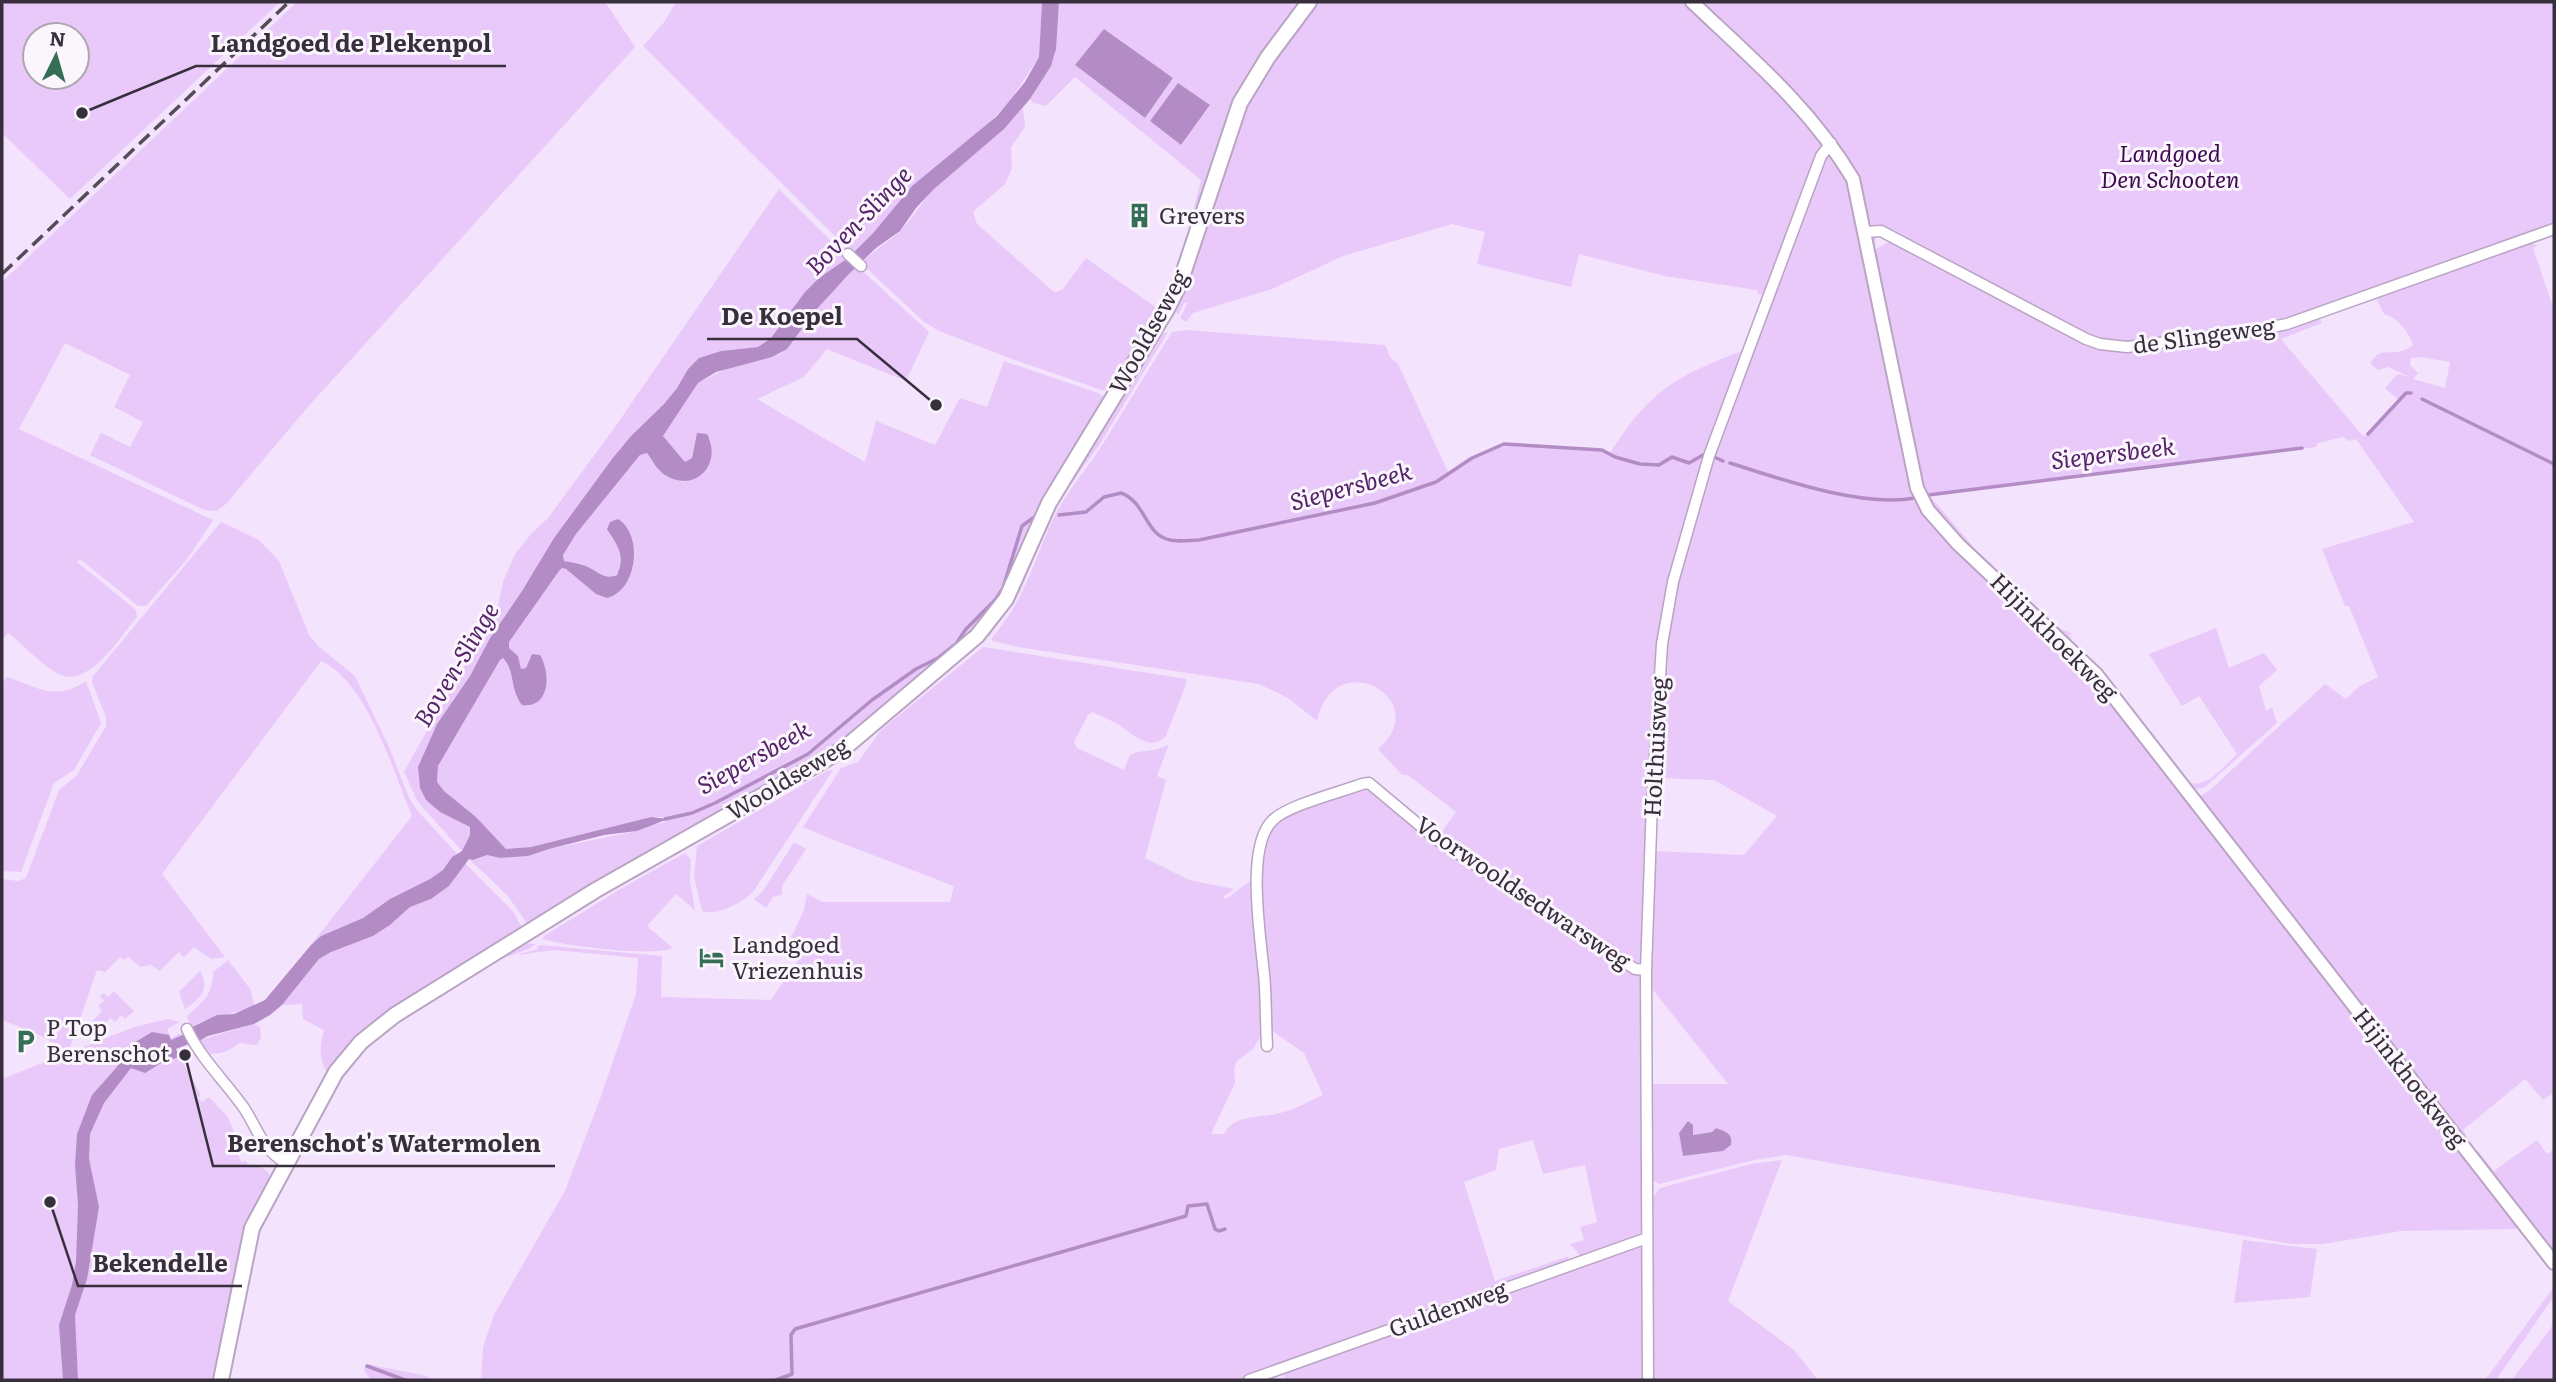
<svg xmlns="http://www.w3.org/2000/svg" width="2556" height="1382" viewBox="0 0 2556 1382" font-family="Literata,serif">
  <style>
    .green { fill: #e9c9fa; fill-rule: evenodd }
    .water { fill: #b38cc6 }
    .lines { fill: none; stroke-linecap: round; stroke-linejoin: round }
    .stream { stroke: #b38cc6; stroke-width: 3.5 }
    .minor-casing { stroke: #b9a4c3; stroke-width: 13 }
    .tertiary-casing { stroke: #b9a4c3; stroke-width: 16 }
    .secondary-casing { stroke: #b9a4c3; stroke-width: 18 }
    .minor { stroke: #fff; stroke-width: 10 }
    .tertiary { stroke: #fff; stroke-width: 12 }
    .secondary { stroke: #fff; stroke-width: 14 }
    .rail { stroke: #554b5a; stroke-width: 3.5; stroke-dasharray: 14 7; stroke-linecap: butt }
    .labels { text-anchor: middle; stroke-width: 6; stroke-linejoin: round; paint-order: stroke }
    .park-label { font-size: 23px; font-style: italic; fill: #3e0a52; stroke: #faf6fc }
    .poi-label { font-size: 23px; fill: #382f3c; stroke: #faf6fc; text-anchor: start }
    .street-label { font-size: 23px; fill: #382f3c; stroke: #faf6fc }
    .water-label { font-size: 24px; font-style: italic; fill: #542369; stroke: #faf6fc }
    .leader { fill: none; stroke: #382f3c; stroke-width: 2.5 }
    .callout-dot { fill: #382f3c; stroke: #faf6fc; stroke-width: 2.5 }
    .callout-label { font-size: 24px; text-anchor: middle; font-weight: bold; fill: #382f3c; stroke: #faf6fc; stroke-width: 6; stroke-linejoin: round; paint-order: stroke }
  </style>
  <rect width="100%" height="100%" fill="#f4e3fd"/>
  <path class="green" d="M2,2H280L70,199L2,133ZM77,35V77H35V35Z
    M297,2H605L635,47L306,409L227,503L217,511L204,510L90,455L101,433L130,447L143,422L114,407L130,375L65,343L19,429L213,520L188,558L146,606H138L80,559L77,562L136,610L137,617C121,636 89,689 59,674C42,666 24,645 8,633L2,640V282Z
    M676,2H1042L1039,57L1010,101L981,131L912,186L874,232L852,253L643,46L665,21Z
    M1059,2H2554V226L2286,322L2247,329L2128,345L2101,342L1876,224L1875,250L1888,242H1901L2087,342C2119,354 2150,347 2184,343C2230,337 2274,331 2318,316L2322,323L2281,339L2363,436L2368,434L2399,400L2385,388L2398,374L2410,377L2388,367L2378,370L2370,363C2380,347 2388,355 2402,351C2406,350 2410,347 2413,345C2409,332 2398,318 2384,314L2375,296L2530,241L2537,246L2533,248L2554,310V1093L2543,1100L2525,1079L2463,1130L2474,1149L2469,1148L2198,801L2199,797L2210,790L2325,684L2346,699L2360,686L2378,677L2349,606H2345L2322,549L2414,522L2356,439L2349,441L2343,437L2318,443L2316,447L1929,495L1976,550L2061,629L2073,634L2068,635L2072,638L2066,639C2042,617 2018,595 1994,573C1967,548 1937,522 1921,488L1875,266L1874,296L1913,484L1926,514L1955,546L2054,637L2104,688L2257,890L2520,1224L2518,1229L2401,1231L2323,1244H2291L1786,1155L1754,1160L1659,1184L1650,1179L1649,1084H1728L1649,985L1653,851L1744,855L1777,816L1714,780L1657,778L1665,643L1676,585L1711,460L1778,280L1769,278L1771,281C1722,412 1667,541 1656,681L1642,962L1634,963L1438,837L1456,812L1408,775H1402L1378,749C1436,700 1334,642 1317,721L1288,698L1259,684L1018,647L993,641L991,639C1026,598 1032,565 1053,519C1066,493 1085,471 1101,447L1172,332L1187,330L1385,345L1390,357L1398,364L1449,474C1500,437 1514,445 1573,449C1585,450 1598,449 1611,452C1648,392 1676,376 1742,351L1762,295L1758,294L1757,290L1665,276L1579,254L1571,287L1477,264L1485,232L1452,224L1343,256L1272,289L1193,313L1186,322L1180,318L1188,302L1184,303L1178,315L1173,306L1169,307L1201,180L1075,77L1046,106L1033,103L1030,99L1054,57ZM1104,29L1173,78L1145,118L1076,66ZM1178,83L1210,106L1181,145L1150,121ZM2421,357L2450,362L2445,388L2413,379L2418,373L2410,365L2411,358ZM1688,1121L1693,1126V1135L1712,1132L1716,1128C1725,1132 1733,1133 1731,1145L1723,1151L1683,1156L1679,1133Z
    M1023,108L1025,127L1011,147L1012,168L1005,184L973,212L977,224L1053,291L1057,292L1063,289L1086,258L1161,311L1111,389L1102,390L1012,359L939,331L923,321L861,263C873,251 887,243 899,232C912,220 921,202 934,189C963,161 996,138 1023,108Z
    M779,189L848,258L812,285L782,326L771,338L758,347L721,351L699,358L688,369L677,388L664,404L631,436L612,459L554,538L522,591L490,638L470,676L437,724L418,767L420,788L426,800L440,812L470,827V835L462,851L417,801L404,771L488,626L498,606L503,582L515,554L531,534L548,518L615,427Z
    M857,266L929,332L906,381L827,349L804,377L757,399L865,462L876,421L935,445L960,398L987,407L1004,361L1098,393L1104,397L1106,401L1010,583L987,620L839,745L529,926L507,895L469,859L474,860L487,855L500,858L528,856L549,849L637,831L646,826L665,822L664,817H651L531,847L506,849L476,817L444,791L437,782L438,766L500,660L503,658C514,670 511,686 518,700L546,685L544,664L530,659L526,668L521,670L518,656L509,648V642L559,571L562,568L566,569L596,594L633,568L632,542L627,527L615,539L621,558L619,572L612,577L599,574L582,564L564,561L563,555L576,534L640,455L647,453L661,472L683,482C707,471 714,467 710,439L697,434L692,458L685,462L663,436L698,383L728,368L780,354L826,298Z
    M1168,332L1100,444L1065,492L1050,518L1019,594L989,637L988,631L1043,524L1156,335Z
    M221,522L259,540L279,561L309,635L318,646L355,676L390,749L409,798L417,810L458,855L452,857L443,870L430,879L390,899L363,918L321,936L311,945L412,816C393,771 367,681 321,661L162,874L225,957L211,959L194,947L184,957L179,952L160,971L151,965L140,967L128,956L125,960L120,957L105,972L97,970L70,1048L66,1050L35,1033L2,1020V879L18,881L26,878L59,790L77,775L106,726V717L92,682L93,676Z
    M2216,628L2229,668L2264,653L2277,670L2259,686L2266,711L2272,707L2277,723L2205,787L2190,791L2186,782C2207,790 2223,767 2237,754L2199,696L2182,706L2149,654Z
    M983,647L1186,679V684L1166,736C1152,751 1135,737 1122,727C1114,721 1102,717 1092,712L1088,715L1074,742L1077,748L1124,770L1130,755C1145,748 1155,753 1169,744L1157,776L1166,780L1145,858L1189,880L1234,889L1223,897L1226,899L1254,878L1262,979V1034L1253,1049L1237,1061L1234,1068L1235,1083L1211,1134H1224C1235,1113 1260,1119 1280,1113C1295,1110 1309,1101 1323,1095L1304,1053L1271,1030C1267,989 1246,850 1275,823C1292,807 1342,795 1365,787L1642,978L1644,1227L1636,1239L1583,1259L1570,1244L1584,1240L1580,1227L1597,1222L1585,1165L1543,1174L1533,1140L1499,1149L1496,1170L1464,1182L1495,1281L1569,1256L1566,1265L1240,1380H481L483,1347L494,1315L565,1191L600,1099L636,994L638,958L555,950L517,955L537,949L539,945L662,956L661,997L771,1000L797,961L784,953L804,910L807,894L823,902H950L954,886L831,839L803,827L841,768L858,762L881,730Z
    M7,677C39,687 54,702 86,681L101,723L74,770L54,783L21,872L2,871V684Z
    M833,770L753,892C743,902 716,917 702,911L694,877L697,846L827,771Z
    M794,842L806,849L782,886V895L773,897L766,908L754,899L763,891Z
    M685,853L691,859L690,881L695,910L676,894L647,926L673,948C653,957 565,946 543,939L544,936L622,888Z
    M465,863L513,911L522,928L404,1004L329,1076C319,1060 319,1048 324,1030L303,1019L302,1004L282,1005L319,959L331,952L373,936L390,925L410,907L431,899L449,886Z
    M521,943L536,944L529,949L501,959L408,1016L385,1033L365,1051L341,1081L311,1136H308L337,1081L363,1048L397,1019Z
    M228,960L251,990L254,1006C233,1015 211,1015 191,1027L187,1016C203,1002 213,995 213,972Z
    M200,971C210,989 201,998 185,1009L179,992Z
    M114,991L134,1011L125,1019L121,1015L115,1022L110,1018L99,1032L90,1024L102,1011L98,1006L104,1001L100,996L103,993L108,997Z
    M168,1019L180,1022L167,1029L171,1038L181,1033L185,1042L172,1046L175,1058L179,1056L201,1095L198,1098L202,1102L209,1097L227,1116L242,1150L237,1152L241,1162L246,1161L248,1165C259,1167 270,1167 271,1181L246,1228L216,1370L217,1380H2V1079L134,1027Z
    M254,1024L260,1027L261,1037L257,1045L239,1043C231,1051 220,1054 210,1054L200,1040Z
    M2537,1140L2547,1154L2554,1150V1256L2475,1156L2478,1151L2494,1171Z
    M1782,1160L1728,1301L1794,1350L1818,1380H1651L1650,1201L1660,1188L1751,1164Z
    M2243,1240L2317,1249L2310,1297L2234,1303Z
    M1638,1245L1644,1252L1645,1380H1285L1284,1372Z
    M2554,1287V1296L2496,1380H2485Z
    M2554,1322V1380H2512L2550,1329Z
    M366,1364L423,1375L435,1380H371L364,1370Z"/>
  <path class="water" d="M1042,2H1059L1056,49L1051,66L1030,99L1004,129L934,189L916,208L900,231L876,248L849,274L815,311L787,349L772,357L716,372L698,383L663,436L685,462L692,458L697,433L707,434C723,464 695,494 665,475C657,470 653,461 647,453L640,455L576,534L563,555L564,561C570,562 577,563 583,565C596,569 603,581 617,575C626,555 617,545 607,529L610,522L618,519C644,535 637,591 607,598L596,594L566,569L562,568L559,571L509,642V648L518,656L521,669L526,668L532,654L540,655C551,673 550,709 522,705C509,688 516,672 503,658L500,660L438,766L437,782L444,791L476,817L506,849L531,847L651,817L668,819L637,831L604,835L549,849L528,856L500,858L487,855L473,860L469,859L449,886L431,899L410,907L390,925L373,936L331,952L319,959L282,1005L270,1015L254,1024L208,1036L197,1042L190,1028L217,1015L234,1014L265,1000L311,945L321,936L363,918L390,899L430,879L443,870L452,857L462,851L470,835V827L440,812L426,800L420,788L418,767L437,724L470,676L490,638L522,591L554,538L612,459L631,436L664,404L677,388L688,369L699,358L721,351L758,347L771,338L805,292L819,278L848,258L874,232L912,186L997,116L1025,82L1039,57Z
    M1104,29L1173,78L1145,118L1075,65Z
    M1178,83L1210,105L1181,145L1150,121Z
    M152,1032L169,1035L171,1040L185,1034L189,1044L176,1049L179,1056L174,1059L171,1057L145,1073L131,1068L104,1103L90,1134L89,1159L99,1207L87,1279L75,1315L78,1380H63L59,1325L72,1285L76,1262L78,1205L75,1165L77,1134L92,1095L116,1068L132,1044Z
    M1688,1121L1693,1125V1135L1712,1132L1716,1128C1726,1132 1733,1133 1731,1145L1723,1151L1683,1156L1679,1133Z"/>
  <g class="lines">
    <path class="stream" d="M2422,399L2554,464
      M2368,434L2406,393H2411
      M1714,457L1723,461
      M1730,463C1780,479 1863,508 1915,498
      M1928,495L2302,448
      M1059,515L1086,512L1104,497L1121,493C1144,501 1145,530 1164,538C1175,543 1188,540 1199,540L1375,503L1436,482L1472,458L1504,444L1602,450L1615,457L1640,464L1659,465L1672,457L1689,463L1703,455
      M665,819L692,813L715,803L808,754L872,700L916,669L938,658L956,644L966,629L996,599L1003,588L1022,526L1033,518
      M367,1366L405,1380
      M776,1380L792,1374L791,1335L795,1329L1186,1216L1188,1206L1207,1204L1215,1229L1219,1231L1225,1229"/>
    <defs>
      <path id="minor" d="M1865,232L1881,231L2086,339L2100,344L2127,347L2247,332L2287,324L2554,229
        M848,254L861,266
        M187,1029C201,1059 225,1081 244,1108C259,1131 261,1148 286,1163
        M1267,1046C1266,1027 1266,1007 1265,987C1263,948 1243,848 1273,820C1288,805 1341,792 1362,784L1369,783L1436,839L1635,969L1646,970
        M1249,1380L1647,1238
        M1648,1380L1646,970L1652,803L1662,644L1673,582L1709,456L1821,156L1831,143"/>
      <path id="tertiary" d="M1692,2C1752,59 1810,107 1853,179L1917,488L1928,510L1958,544L2096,674L2554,1263"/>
      <path id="secondary" d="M221,1380L252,1228L336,1072L361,1042L395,1015L596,890L825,760L847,746L977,636L1006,599L1049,503L1167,309L1180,283L1240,103L1268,57L1309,2"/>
    </defs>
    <use href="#minor" class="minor-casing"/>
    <use href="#tertiary" class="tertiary-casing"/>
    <use href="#secondary" class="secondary-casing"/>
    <use href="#minor" class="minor"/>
    <use href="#tertiary" class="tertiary"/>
    <use href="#secondary" class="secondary"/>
    <path class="rail" d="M2,274L289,2"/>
  </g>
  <defs>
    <symbol id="building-bare" viewBox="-9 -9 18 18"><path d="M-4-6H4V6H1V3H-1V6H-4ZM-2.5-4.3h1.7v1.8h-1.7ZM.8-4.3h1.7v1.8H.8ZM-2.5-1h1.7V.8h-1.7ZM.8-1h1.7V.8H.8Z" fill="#356e56" stroke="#faf6fc" stroke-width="2.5" paint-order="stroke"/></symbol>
    <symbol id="hotel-bare" viewBox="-9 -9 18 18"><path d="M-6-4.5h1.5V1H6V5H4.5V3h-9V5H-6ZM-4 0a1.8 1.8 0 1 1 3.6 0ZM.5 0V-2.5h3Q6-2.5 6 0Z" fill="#356e56" stroke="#faf6fc" stroke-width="2.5" paint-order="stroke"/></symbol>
    <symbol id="parking-bare" viewBox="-9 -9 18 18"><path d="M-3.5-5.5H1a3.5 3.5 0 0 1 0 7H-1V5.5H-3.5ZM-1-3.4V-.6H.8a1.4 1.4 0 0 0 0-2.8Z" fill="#356e56" stroke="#faf6fc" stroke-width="2.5" paint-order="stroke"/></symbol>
  </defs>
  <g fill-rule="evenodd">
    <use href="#building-bare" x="1122" y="198" width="35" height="35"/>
    <use href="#hotel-bare" x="694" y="940" width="35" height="35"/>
    <use href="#parking-bare" x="8" y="1024" width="35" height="35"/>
  </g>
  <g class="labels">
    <g class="park-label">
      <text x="2170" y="162">Landgoed<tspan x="2170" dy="26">Den Schooten</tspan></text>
    </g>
    <g class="poi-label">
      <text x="1159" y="224">Grevers</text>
      <text x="732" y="953">Landgoed<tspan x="732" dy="26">Vriezenhuis</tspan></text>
      <text x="46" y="1036">P Top<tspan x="46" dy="26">Berenschot</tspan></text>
    </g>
    <g class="street-label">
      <text transform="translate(1149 332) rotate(-61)" y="8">Wooldseweg</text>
      <text transform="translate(2204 336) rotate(-8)" y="8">de Slingeweg</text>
      <text transform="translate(2054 637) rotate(45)" y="8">Hijinkhoekweg</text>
      <text transform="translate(1656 747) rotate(-87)" y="8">Holthuisweg</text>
      <text transform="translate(788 779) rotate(-31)" y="8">Wooldseweg</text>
      <text transform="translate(1523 893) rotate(34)" y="8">Voorwooldsedwarsweg</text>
      <text transform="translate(2410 1078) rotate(52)" y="8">Hijinkhoekweg</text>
      <text transform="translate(1448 1309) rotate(-20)" y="8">Guldenweg</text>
    </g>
    <g class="water-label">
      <text transform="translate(859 221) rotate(-46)" y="8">Boven-Slinge</text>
      <text transform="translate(2113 454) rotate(-7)" y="8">Siepersbeek</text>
      <text transform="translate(1351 487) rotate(-15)" y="8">Siepersbeek</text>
      <text transform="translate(457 665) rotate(-59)" y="8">Boven-Slinge</text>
      <text transform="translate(754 758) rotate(-29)" y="8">Siepersbeek</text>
    </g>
  </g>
  <path class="leader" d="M82 113L196 66H506M936 405L857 339H707M185 1055L213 1166H555M50 1202L78 1286H242"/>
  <g class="callout-dot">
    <circle cx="82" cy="113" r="7"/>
    <circle cx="936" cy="405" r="7"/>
    <circle cx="185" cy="1055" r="7"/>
    <circle cx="50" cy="1202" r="7"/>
  </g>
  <g class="callout-label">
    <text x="351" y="52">Landgoed de Plekenpol</text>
    <text x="782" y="325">De Koepel</text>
    <text x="384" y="1152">Berenschot's Watermolen</text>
    <text x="160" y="1272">Bekendelle</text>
  </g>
  <rect width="2556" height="1382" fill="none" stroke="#382f3c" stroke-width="7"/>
  <g transform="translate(56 56) rotate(5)"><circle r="33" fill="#faf6fc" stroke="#aca6af" stroke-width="2"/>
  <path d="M0-5L12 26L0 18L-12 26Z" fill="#356e56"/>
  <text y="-10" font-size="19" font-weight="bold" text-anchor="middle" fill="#382f3c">N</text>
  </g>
</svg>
